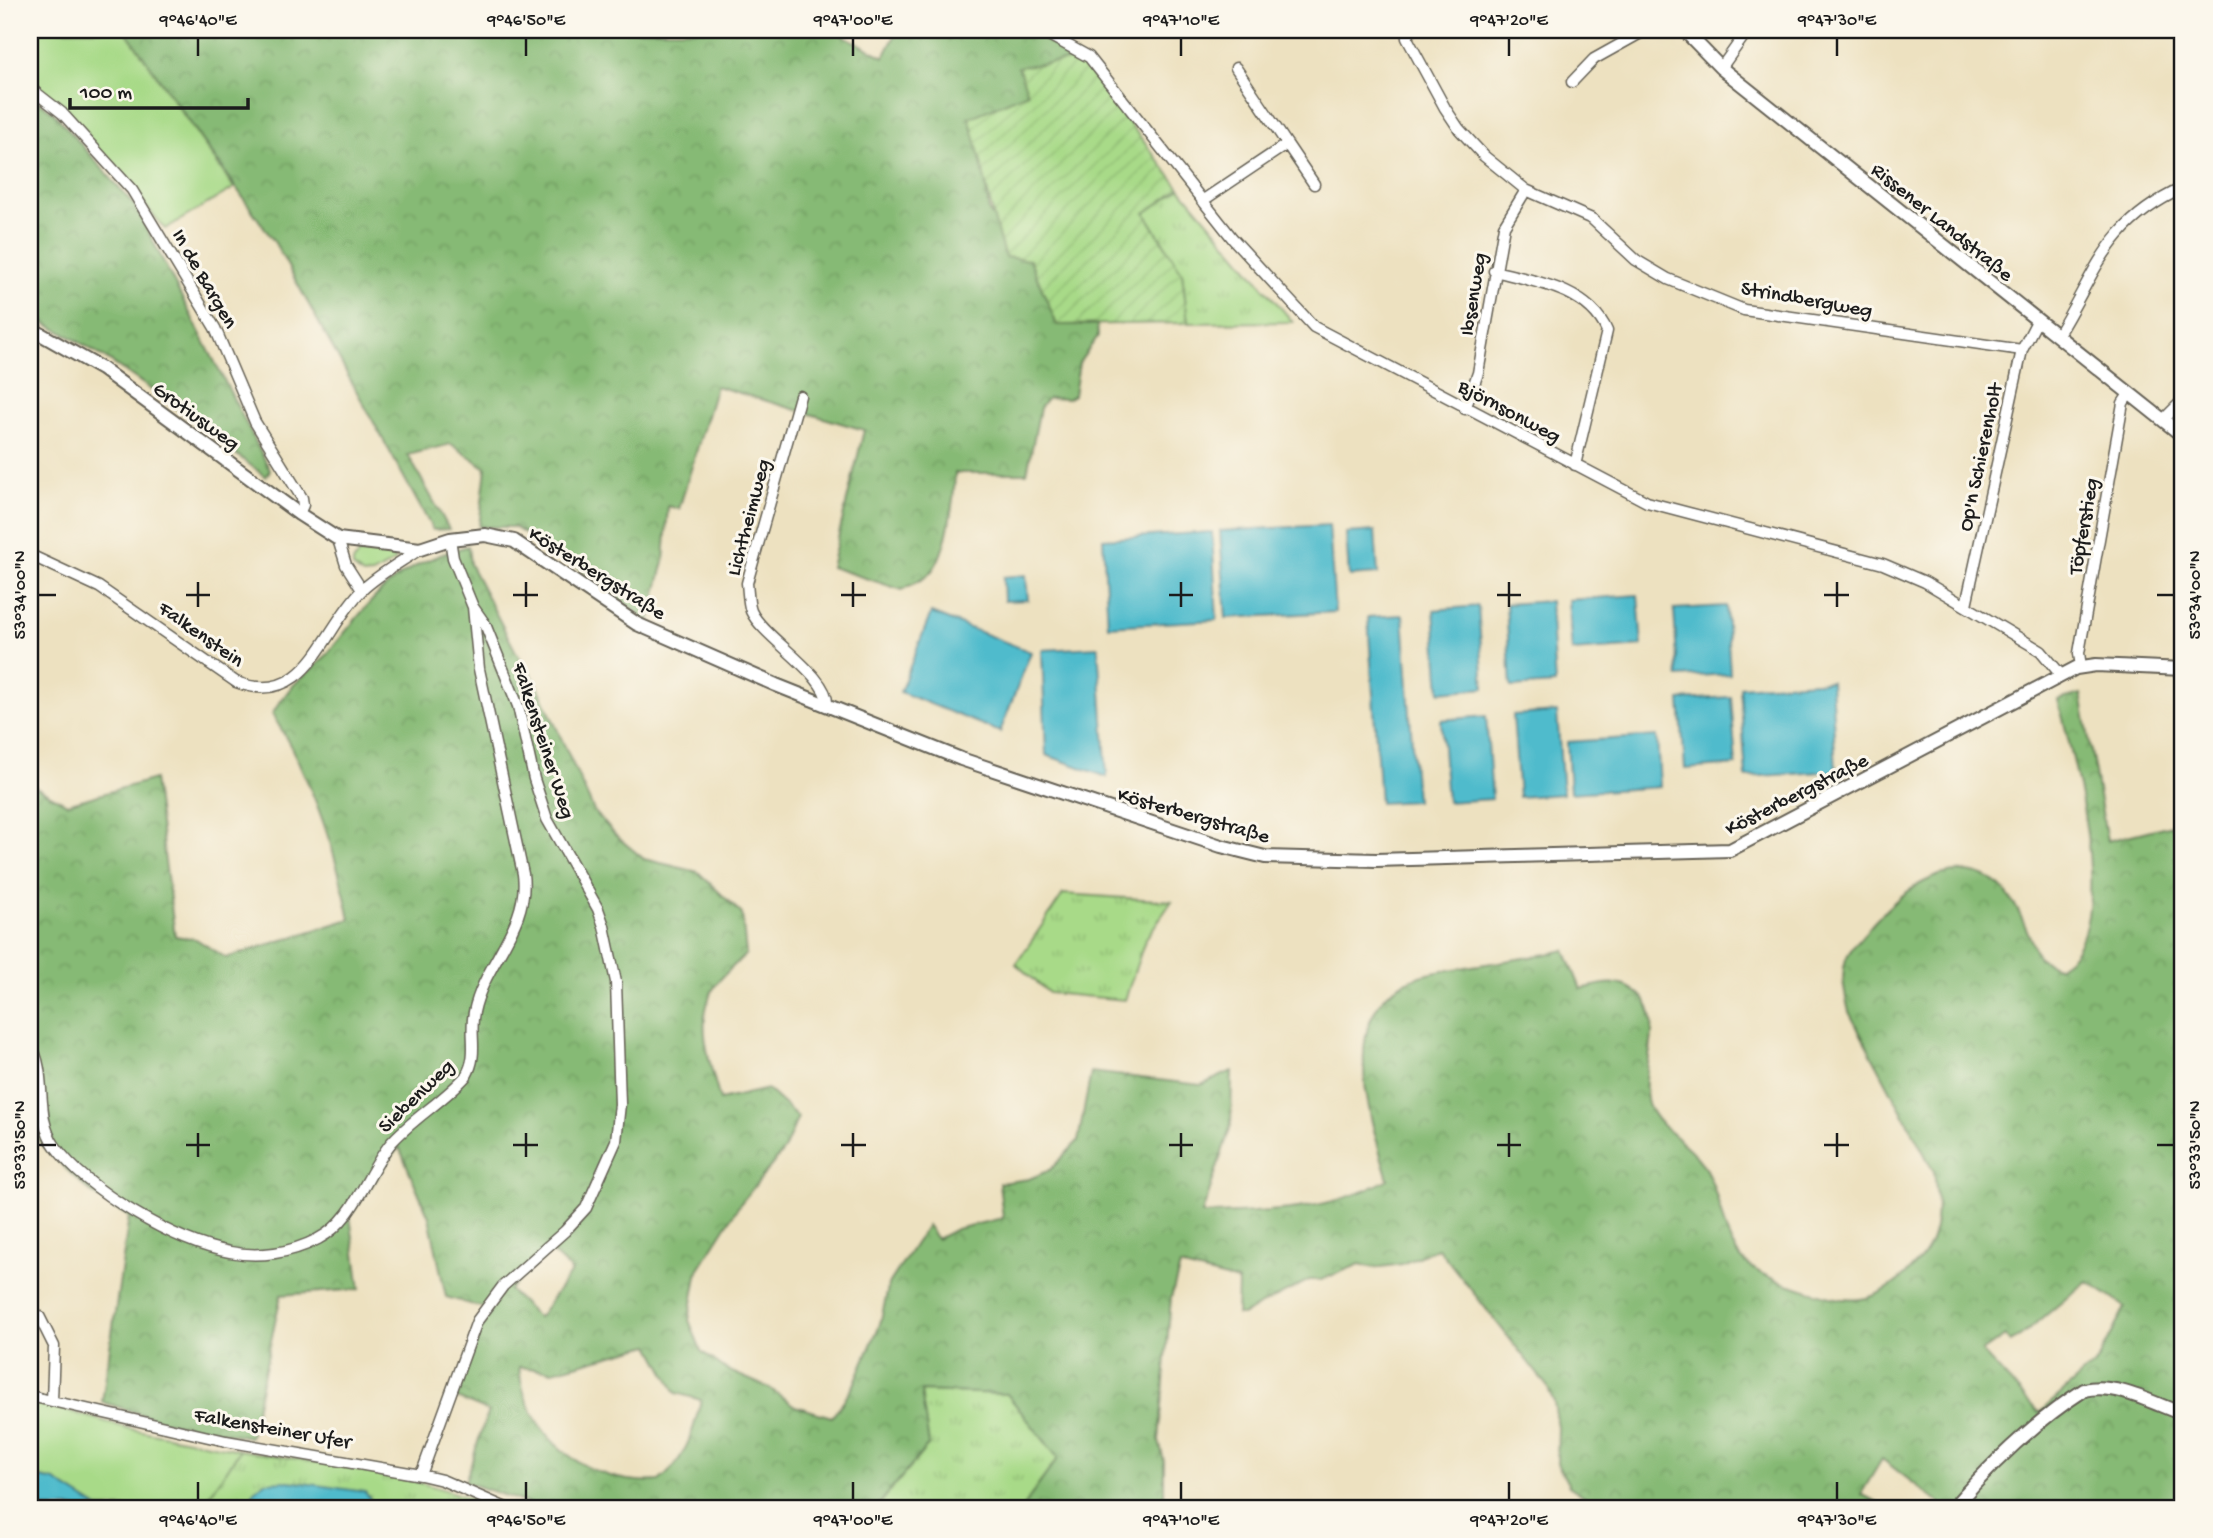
<svg xmlns="http://www.w3.org/2000/svg" width="2213" height="1538" viewBox="0 0 2213 1538" font-family="'Gochi Hand',sans-serif">
  <style>
    .grass { fill: url(#grass-tufts); stroke: #627b52; stroke-width: 2 }
    .forest { fill: url(#forest-crowns); stroke: #516b48; stroke-width: 2; fill-rule: evenodd }
    .park { fill: #a8da88; stroke: #627b52; stroke-width: 2 }
    .garden { fill: url(#garden-furrows); stroke: #627b52; stroke-width: 2 }
    .water { fill: #50bbcc; stroke: #366c74; stroke-width: 2 }
    .lines { fill: none; stroke-linecap: round; stroke-linejoin: round }
    .street-casing { stroke: #656155; stroke-width: 13 }
    .secondary-casing { stroke: #656155; stroke-width: 16 }
    .street { stroke: #fff; stroke-width: 10 }
    .secondary { stroke: #fff; stroke-width: 12 }
    .ticks { fill: none; stroke: #1c1c1c; stroke-width: 2.5 }
    .labels { text-anchor: middle; stroke-width: 6; stroke-linejoin: round; paint-order: stroke }
    .street-label { font-size: 21px; fill: #1c1c1c; stroke: #fbf7ec }
    .neatline { fill: none; stroke: #1c1c1c; stroke-width: 2.5 }
    .ticks-label { font-size: 18px; text-anchor: middle; fill: #1c1c1c }
  </style>
  <defs>
    <pattern id="grass-tufts" width="24" height="20" patternUnits="userSpaceOnUse" patternTransform="scale(1.75)"><rect width="24" height="20" fill="#a8da88"/><path d="M3 7l-1-3M5 7V3M7 7l1-3M15 17l-1-3M17 17v-4M19 17l1-3" fill="none" stroke="#90ba75"/></pattern>
    <pattern id="forest-crowns" width="20" height="18" patternUnits="userSpaceOnUse" patternTransform="scale(1.75)"><rect width="20" height="18" fill="#86ba74"/><path d="M2 6a3 3 0 1 1 6 0M12 15a3 3 0 1 1 6 0" fill="none" stroke="#739f64"/></pattern>
    <pattern id="garden-furrows" width="10" height="10" patternUnits="userSpaceOnUse" patternTransform="scale(1.75)"><rect width="10" height="10" fill="#a8da88"/><path d="M-1 1l2-2M0 10L10 0M9 11l2-2" fill="none" stroke="#90ba75"/></pattern>
  </defs>
  <rect width="100%" height="100%" fill="#fbf7ec"/>
  <filter id="ink" filterUnits="userSpaceOnUse"><feTurbulence type="fractalNoise" baseFrequency=".0143" numOctaves="2"/><feDisplacementMap in="SourceGraphic" scale="14" xChannelSelector="R" yChannelSelector="G"/><feConvolveMatrix kernelMatrix="1 2 1 2 8 2 1 2 1" color-interpolation-filters="sRGB"/></filter>
  <filter id="wash" filterUnits="userSpaceOnUse"><feTurbulence type="fractalNoise" baseFrequency=".00686" numOctaves="4" result="noise"/><feDisplacementMap in="SourceGraphic" scale="28" xChannelSelector="R" yChannelSelector="G"/><feGaussianBlur stdDeviation="1.57" result="paint"/><feColorMatrix in="noise" values="0 0 0 0 0 0 0 0 0 0 0 0 0 0 0 0 0 1.4 0 .05"/><feComposite in="paint" operator="in"/></filter>
  <g filter="url(#wash)">
    <rect width="100%" height="100%" fill="#ede1c0"/>
    <path class="grass" d="M1180,188L1293,322L1188,323L1182,273L1145,213Z
      M362,549L393,552L395,561L373,574L363,575L353,567V562Z
      M1063,894L1172,901L1145,940L1125,1000L1049,993L1016,964Z
      M920,1391L1007,1394L1058,1458L1022,1508H876L929,1444Z
      M240,1450C326,1464 413,1473 494,1508H376L365,1492L249,1505V1508H201Z"/>
    <path class="forest" d="M125,30H833L884,57L898,30H1026L1079,59L1019,67L1028,93L969,118L983,162L989,212L1030,260L1057,325H1097L1098,336L1079,363L1074,395L1067,399L1048,398L1040,408L1027,473H955C954,498 948,554 930,573C924,580 910,585 902,590L831,567L864,430L716,386L679,509L668,506L664,561L649,622L575,565L514,527H479L486,468L451,444L408,455L449,529L433,530L275,243Z
      M30,95L53,112L135,206L270,470L266,477C190,420 116,356 30,316Z
      M468,546L470,564L516,652L535,680L594,811L616,836L644,859L698,872L742,914L746,954C737,963 726,972 718,982C692,1016 710,1063 720,1100L767,1089L798,1117L784,1150L740,1204L698,1270L689,1320L701,1351L727,1370L769,1388L795,1406L832,1417L853,1387L880,1324L889,1284L927,1225L937,1239L956,1229L1003,1218L999,1183L1029,1179L1050,1170L1078,1141L1091,1072L1201,1085L1232,1071L1231,1125L1202,1214C1265,1212 1331,1212 1388,1179C1368,1113 1330,996 1428,974C1473,964 1519,961 1565,950L1581,989C1604,983 1621,978 1640,995C1670,1022 1634,1075 1650,1108C1660,1129 1683,1140 1697,1157C1723,1187 1717,1229 1741,1258C1754,1273 1779,1282 1797,1287C1816,1293 1840,1302 1860,1299C1887,1296 1926,1262 1933,1235C1939,1216 1937,1192 1934,1172L1849,1012C1845,994 1840,977 1846,959C1849,950 1859,940 1865,933C1893,898 1945,852 1993,881C2017,895 2028,935 2039,959L2057,967C2063,963 2070,959 2074,953C2112,901 2074,759 2058,700L2081,694L2107,841L2183,822V1138L2178,1157L2183,1153V1508H1942L1943,1506L1882,1459L1861,1494L1888,1508H1602L1569,1486L1557,1463L1558,1428L1554,1402L1547,1386L1438,1248L1402,1264L1374,1268L1360,1264L1321,1280H1309L1242,1315H1237L1238,1281L1180,1266L1171,1298L1159,1441L1164,1461V1508H1022L1058,1458L1007,1394L921,1391L929,1444L876,1508H541L465,1482L488,1411L454,1397L480,1330L491,1310L446,1297L429,1217L399,1147L350,1216L360,1289L281,1295L250,1437L167,1422L102,1402L129,1217L89,1191L43,1147L30,1122V784L67,804L154,779L175,936L196,939L226,958L350,919C335,848 311,776 272,714C278,705 284,696 291,688C300,677 313,670 323,659C373,600 387,568 468,546ZM549,1250L572,1271L538,1318L509,1290ZM2087,1281L2125,1307L2098,1361L2039,1413L1982,1352L2005,1336L2010,1342L2020,1337ZM650,1345L676,1393L701,1400C693,1432 686,1460 659,1481C589,1487 525,1437 519,1367L553,1371Z"/>
    <path class="park" d="M30,30H125L234,188L165,229L65,110L30,83Z
      M30,1400L131,1429L240,1450L201,1508H98L55,1481L30,1476Z"/>
    <path class="garden" d="M1079,59L1180,188L1145,213L1182,273L1188,323L1057,325L1030,260L1005,257C989,211 984,164 969,118L1028,93L1018,67Z"/>
    <path class="water" d="M1329,525L1335,612L1226,618L1220,531Z
      M1375,531L1378,574L1349,576L1346,533Z
      M1212,532L1217,620L1108,626L1103,539Z
      M1026,575L1028,600L1004,601L1003,577Z
      M1638,595L1642,646L1572,651L1568,600Z
      M1550,601L1555,684L1511,687L1506,604Z
      M1478,606L1484,688L1440,692L1434,610Z
      M1726,606L1730,674L1678,677L1674,609Z
      M931,613L1031,652L1000,732L900,692Z
      M1403,615L1416,801L1380,803L1368,617Z
      M1098,647L1107,777L1046,755L1042,650Z
      M1831,681L1836,771L1746,777L1740,687Z
      M1731,697L1736,765L1685,769L1680,700Z
      M1557,712L1563,794L1519,797L1513,715Z
      M1486,716L1492,799L1447,802L1441,720Z
      M1657,736L1660,787L1570,793L1567,742Z
      M30,1476L55,1481L98,1508H30Z
      M289,1481L365,1492L376,1508H249L254,1491L265,1482Z"/>
  </g>
  <g filter="url(#ink)">
    <g class="lines">
      <defs>
        <path id="street" d="M1040,30L1089,57L1233,239L1314,327L1647,502L1883,564L1925,582L2041,651L2061,675
          M1411,30L1407,38L1445,108L1459,129L1484,156L1526,190L1592,219L1636,260L1668,279L1744,310L2022,350
          M1236,68L1287,144
          M1721,68L1748,30
          M1572,82L1594,59L1646,30
          M30,88L62,113L132,190L215,328L255,422L302,498L303,505L299,514
          M1202,201L1287,144L1314,184
          M1494,271C1534,281 1589,289 1607,331L1575,465
          M2057,336C2098,270 2105,224 2183,188
          M800,396L747,583C748,591 748,603 751,611C763,638 830,676 827,705
          M1465,409L1478,373L1504,226L1526,190
          M2163,420L2183,400
          M338,539L346,565L362,590
          M30,555L99,587L236,682C307,709 322,630 362,590C379,574 401,562 420,549
          M1966,605L2022,350L2037,321
          M2081,667L2079,653L2123,403L2129,394
          M30,1044C49,1074 33,1116 55,1146C88,1191 174,1242 230,1252C259,1258 291,1253 318,1239C355,1220 366,1174 391,1143C413,1118 444,1101 466,1076C479,1054 469,1035 474,1012C484,963 530,926 523,874L479,669L473,607
          M39,1316L54,1346L52,1401
          M30,1396L226,1441L421,1475L442,1480L506,1508
          M421,1475L477,1321L503,1286L565,1231L586,1208L616,1141L620,1104L616,982L604,926L598,909L547,819L534,779L518,706L485,624L473,607L453,558L450,539"/>
        <path id="secondary" d="M1684,30L1721,68L2183,436
          M30,328L102,369L299,514L338,539L420,549L450,539L485,535L514,541L637,624L776,685L961,759L1221,846L1265,857L1376,860L1730,850L2076,668L2096,665L2183,669
          M1953,1508C1990,1465 2036,1421 2084,1390C2116,1382 2154,1404 2183,1414"/>
      </defs>
      <use href="#street" class="street-casing"/>
      <use href="#secondary" class="secondary-casing"/>
      <use href="#street" class="street"/>
      <use href="#secondary" class="secondary"/>
    </g>
  </g>
  <path class="ticks" d="M198,38V56M526,38V56M853,38V56M1181,38V56M1509,38V56M1837,38V56M198,582V607M526,582V607M853,582V607M1181,582V607M1509,582V607M1837,582V607M38,595H56M186,595H210M513,595H538M841,595H866M1169,595H1193M1497,595H1521M1824,595H1849M2157,595H2174M198,1133V1157M526,1133V1157M853,1133V1157M1181,1133V1157M1509,1133V1157M1837,1133V1157M38,1145H56M186,1145H210M513,1145H538M841,1145H866M1169,1145H1193M1497,1145H1521M1824,1145H1849M2157,1145H2174M198,1482V1500M526,1482V1500M853,1482V1500M1181,1482V1500M1509,1482V1500M1837,1482V1500"/>
  <g class="labels">
    <g class="street-label">
      <text transform="translate(1943 221) rotate(39)" y="7">Rissener Landstraße</text>
      <text transform="translate(206 278) rotate(60)" y="7">In de Bargen</text>
      <text transform="translate(1472 294) rotate(-81)" y="7">Ibsenweg</text>
      <text transform="translate(1807 298) rotate(10)" y="7">Strindbergweg</text>
      <text transform="translate(1510 410) rotate(28)" y="7">Björnsonweg</text>
      <text transform="translate(197 415) rotate(36)" y="7">Grotiusweg</text>
      <text transform="translate(1979 457) rotate(-78)" y="7">Op'n Schierenholt</text>
      <text transform="translate(747 517) rotate(-75)" y="7">Lichtheimweg</text>
      <text transform="translate(2082 526) rotate(-80)" y="7">Töpferstieg</text>
      <text transform="translate(598 572) rotate(32)" y="7">Kösterbergstraße</text>
      <text transform="translate(202 633) rotate(35)" y="7">Falkenstein</text>
      <text transform="translate(545 740) rotate(72)" y="7">Falkensteiner Weg</text>
      <text transform="translate(1796 793) rotate(-27)" y="7">Kösterbergstraße</text>
      <text transform="translate(1194 814) rotate(16)" y="7">Kösterbergstraße</text>
      <text transform="translate(415 1095) rotate(-44)" y="7">Siebenweg</text>
      <text transform="translate(273 1427) rotate(10)" y="7">Falkensteiner Ufer</text>
    </g>
  </g>
  <rect width="2213" height="1538" fill="none" stroke="#fbf7ec" stroke-width="77"/>
  <path d="M70 98v10h178v-10" fill="none" stroke="#1c1c1c" stroke-width="3.5"/>
  <text x="80" y="98" font-size="21" fill="#1c1c1c" stroke="#fbf7ec" stroke-width="5" paint-order="stroke">100 m</text>
  <rect x="38" y="38" width="2136" height="1462" class="neatline"/>
  <g class="ticks-label">
    <text x="198" y="25">9°46'40"E</text>
    <text x="526" y="25">9°46'50"E</text>
    <text x="853" y="25">9°47'00"E</text>
    <text x="1181" y="25">9°47'10"E</text>
    <text x="1509" y="25">9°47'20"E</text>
    <text x="1837" y="25">9°47'30"E</text>
    <text transform="translate(19 595) rotate(-90)" y="6">53°34'00"N</text>
    <text transform="translate(2194 595) rotate(-90)" y="6">53°34'00"N</text>
    <text transform="translate(19 1145) rotate(-90)" y="6">53°33'50"N</text>
    <text transform="translate(2194 1145) rotate(-90)" y="6">53°33'50"N</text>
    <text x="198" y="1525">9°46'40"E</text>
    <text x="526" y="1525">9°46'50"E</text>
    <text x="853" y="1525">9°47'00"E</text>
    <text x="1181" y="1525">9°47'10"E</text>
    <text x="1509" y="1525">9°47'20"E</text>
    <text x="1837" y="1525">9°47'30"E</text>
  </g>
</svg>
